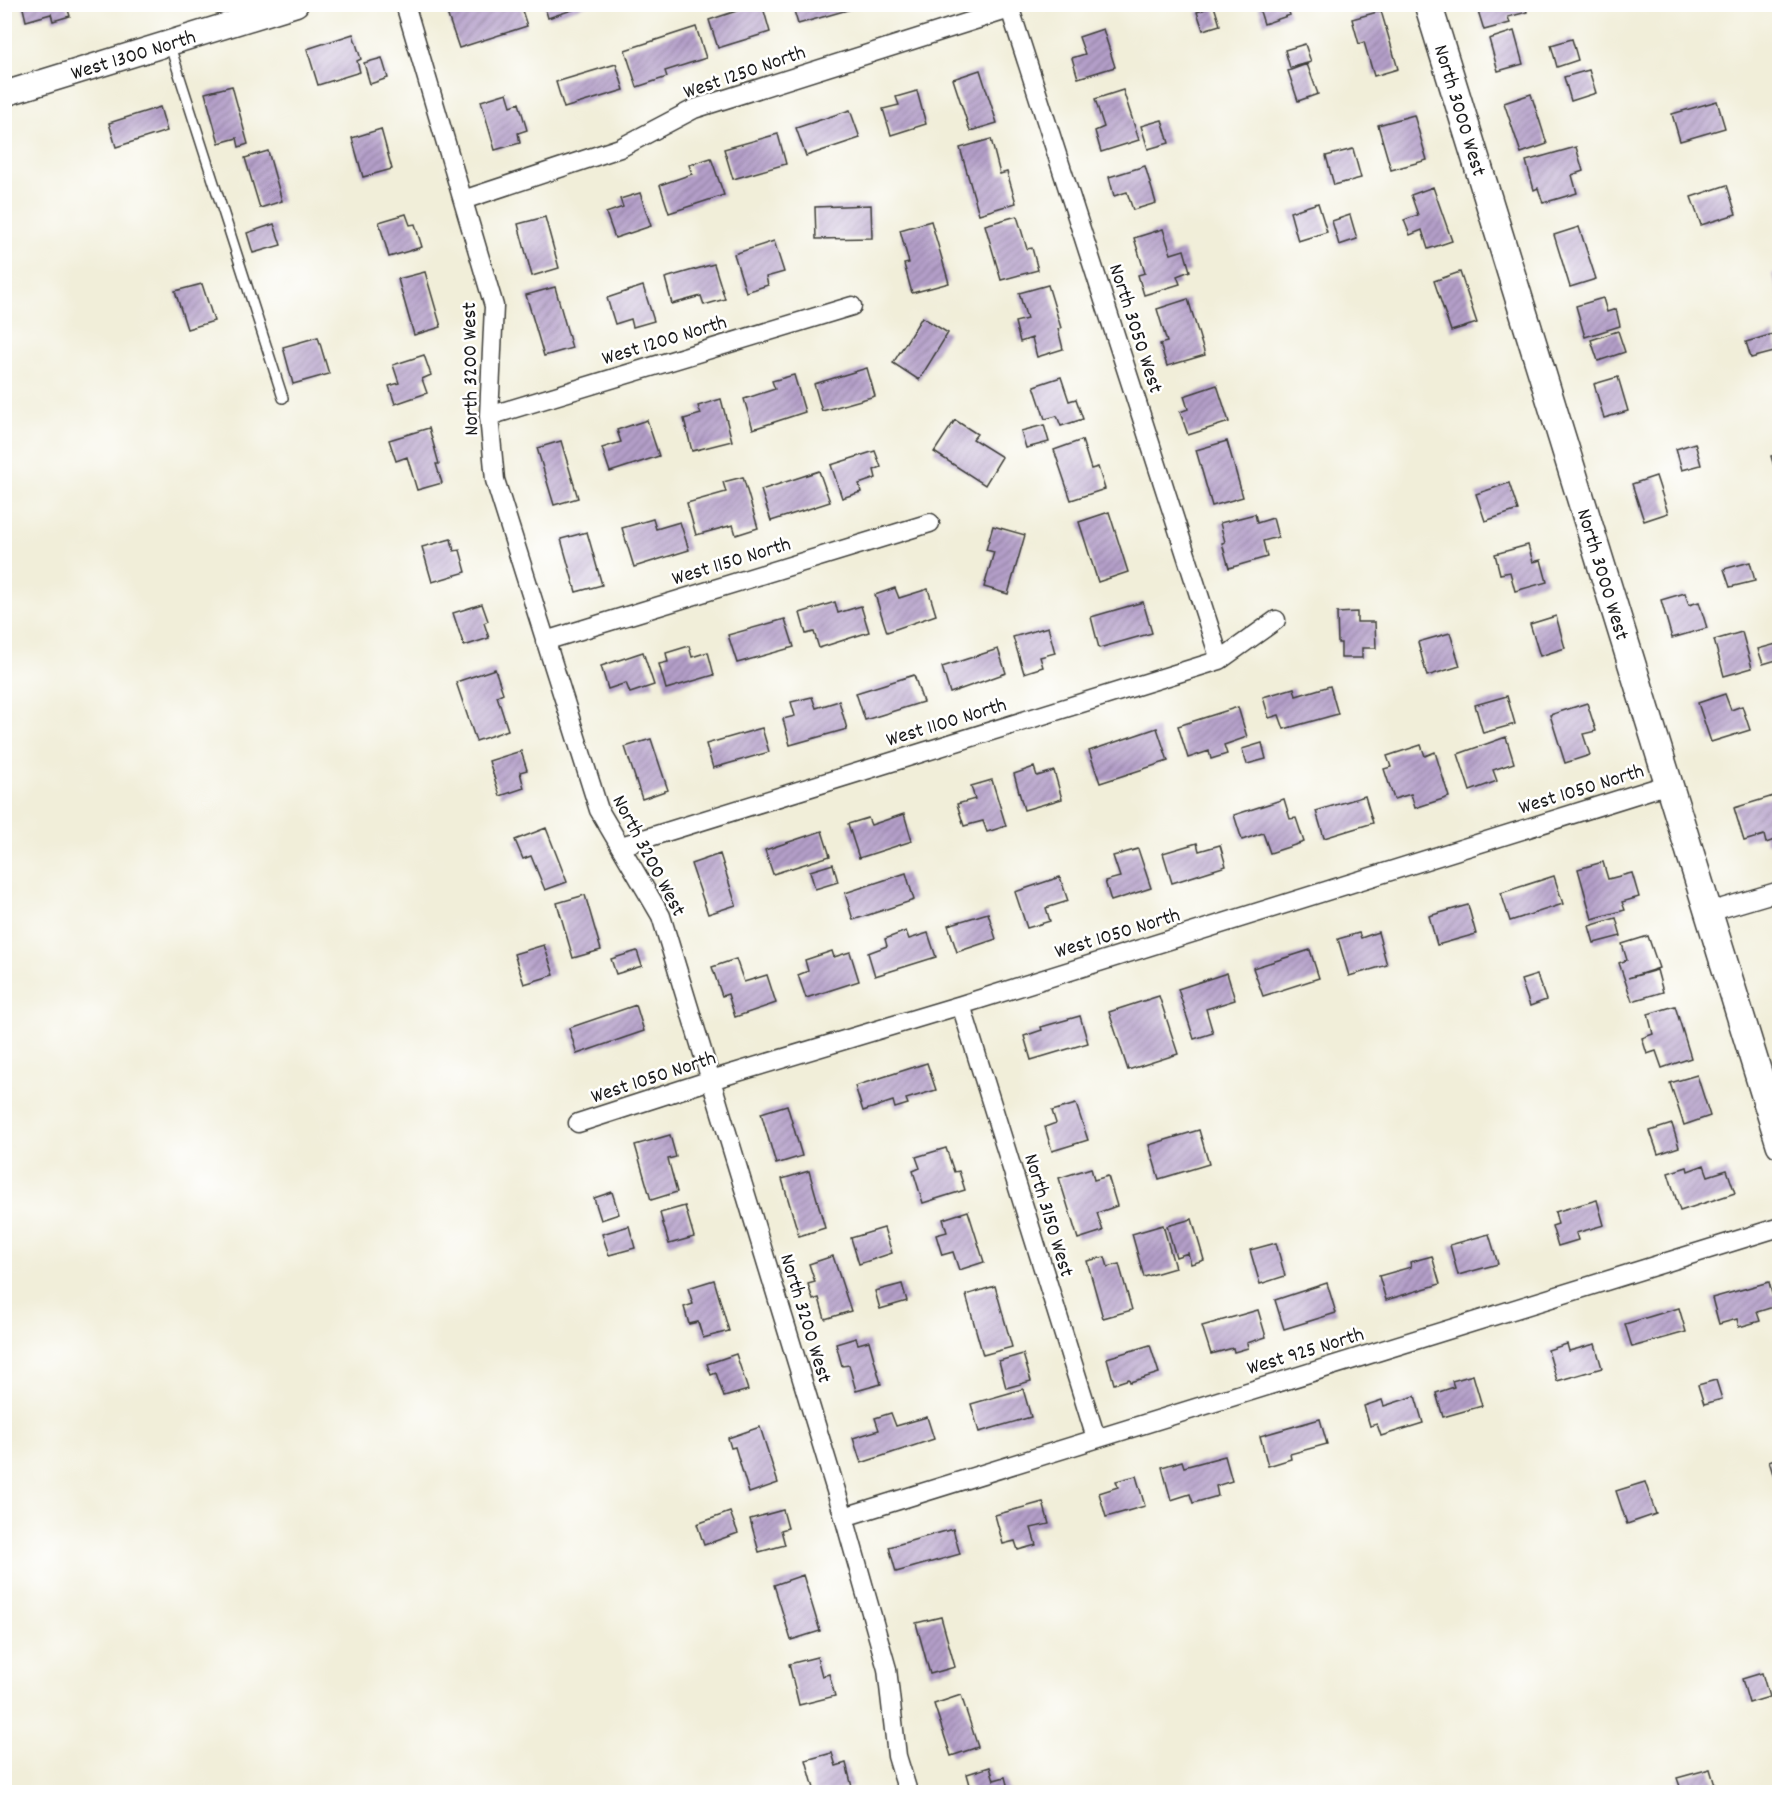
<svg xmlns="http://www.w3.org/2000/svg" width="1784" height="1797" viewBox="0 0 1784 1797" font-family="Dekko,sans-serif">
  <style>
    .building { fill: url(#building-hatch) }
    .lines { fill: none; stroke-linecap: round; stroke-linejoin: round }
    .service-casing { stroke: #3c3c38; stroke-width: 12 }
    .minor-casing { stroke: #3c3c38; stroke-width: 21 }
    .tertiary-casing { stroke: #3c3c38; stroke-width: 27 }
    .secondary-casing { stroke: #3c3c38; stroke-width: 30 }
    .service { stroke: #fff; stroke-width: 9 }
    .minor { stroke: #fff; stroke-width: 18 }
    .tertiary { stroke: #fff; stroke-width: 24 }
    .secondary { stroke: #fff; stroke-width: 27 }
    .labels { text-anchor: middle; stroke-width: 5; stroke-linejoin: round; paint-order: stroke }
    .street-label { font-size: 21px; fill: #1c1c1c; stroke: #fff }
  </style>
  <defs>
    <pattern id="building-hatch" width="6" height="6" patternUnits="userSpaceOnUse" patternTransform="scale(1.5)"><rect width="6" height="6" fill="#b49fc9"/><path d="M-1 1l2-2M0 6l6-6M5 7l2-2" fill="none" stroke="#9281a2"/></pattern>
  </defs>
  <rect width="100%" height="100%" fill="#fff"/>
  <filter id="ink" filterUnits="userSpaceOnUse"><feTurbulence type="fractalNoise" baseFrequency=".0167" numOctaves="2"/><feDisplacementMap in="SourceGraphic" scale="12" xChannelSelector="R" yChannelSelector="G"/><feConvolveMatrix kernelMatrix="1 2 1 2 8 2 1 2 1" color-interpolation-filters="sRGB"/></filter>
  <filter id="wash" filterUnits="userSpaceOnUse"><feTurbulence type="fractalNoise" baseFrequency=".008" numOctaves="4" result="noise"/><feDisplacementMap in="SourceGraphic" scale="24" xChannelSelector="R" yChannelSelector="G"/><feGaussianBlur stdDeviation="1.35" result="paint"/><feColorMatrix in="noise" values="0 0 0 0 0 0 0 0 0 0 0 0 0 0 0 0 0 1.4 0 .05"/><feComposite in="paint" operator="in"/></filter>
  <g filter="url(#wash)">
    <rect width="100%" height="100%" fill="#f1eed9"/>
    <g id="blocks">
      <path class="building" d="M22,4H66L70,16L53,21L51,14L26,21Z
        M473,4H520L527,26L459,48L447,13Z
        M544,4H587V5L548,18Z
        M758,4H762L770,32L718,48L709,20Z
        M792,4H850L851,9L798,24Z
        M1286,4L1290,15L1264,24L1258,5Z
        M1476,4H1525L1527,12L1508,17L1510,23L1484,30Z
        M1214,6L1220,25L1203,30L1197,12Z
        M1381,11L1398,69L1374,76L1364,42L1359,44L1352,19Z
        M696,27L706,58L665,71L667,77L637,87L625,50Z
        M1103,29L1115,67L1078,78L1072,58L1085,54L1079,37Z
        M1514,31L1523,64L1498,71L1489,39Z
        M353,34L361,59L357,61L360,72L318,85L307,49Z
        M1572,39L1578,60L1557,67L1551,45Z
        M1305,44L1311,62L1290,68L1285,50Z
        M382,58L388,78L370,84L364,63Z
        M616,64L624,90L564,108L556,82Z
        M1307,64L1318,94L1298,101L1288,71Z
        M980,70L997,123L970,131L953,79Z
        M1589,70L1596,93L1571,101L1564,77Z
        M232,86L248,144L239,147L237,138L219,143L205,93Z
        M1123,90L1139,140L1101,152L1095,131L1104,127L1095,99Z
        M917,91L926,124L891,135L883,109L899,105L896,97Z
        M507,93L511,106L519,103L527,130L518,133L520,143L495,150L481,101Z
        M1531,94L1547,144L1521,153L1504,103Z
        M1717,101L1725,128L1680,141L1672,114Z
        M160,107L167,131L116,147L109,123Z
        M850,110L860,138L806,156L796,128Z
        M1414,115L1427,160L1391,170L1378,125Z
        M1162,120L1169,143L1148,149L1141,126Z
        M381,129L392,169L363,177L352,138Z
        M778,134L786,164L733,179L724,149Z
        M991,139L1000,174L1007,172L1016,203L979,214L960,148Z
        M1576,147L1583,171L1572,175L1577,193L1543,203L1538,188L1534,190L1526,161Z
        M1353,149L1361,178L1334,185L1326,156Z
        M268,151L282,201L260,208L245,158Z
        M711,158L724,195L669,213L660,185L692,174L689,165Z
        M1145,166L1156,203L1133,210L1127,192L1114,196L1109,177Z
        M1727,185L1736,214L1701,225L1691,197Z
        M1433,187L1452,241L1428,249L1422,230L1410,235L1404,220L1418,215L1411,195Z
        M640,193L651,226L615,238L606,213L623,207L620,199Z
        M1318,203L1327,232L1298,241L1290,212Z
        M871,205L872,238L816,239L815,207Z
        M406,214L410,225L415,224L422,247L389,257L379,222Z
        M1350,215L1357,239L1339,245L1332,221Z
        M1017,216L1027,249L1032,248L1038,270L1001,280L985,225Z
        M545,217L559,268L532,276L518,224Z
        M931,221L949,283L912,293L904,264L909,263L900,230Z
        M274,224L281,245L253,253L247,233Z
        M1579,227L1596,279L1570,287L1554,235Z
        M1163,229L1171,254L1184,250L1190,271L1177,276L1180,284L1144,295L1138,275L1145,273L1134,238Z
        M774,241L784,272L766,277L768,285L746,292L734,254Z
        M714,264L725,299L704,305L701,296L672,304L665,278Z
        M425,272L441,327L414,335L398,279Z
        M1460,272L1477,323L1451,331L1434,281Z
        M1780,272V297H1779L1772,274Z
        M202,284L214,321L187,329L175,291Z
        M1048,285L1061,328L1058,329L1063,349L1037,357L1032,338L1020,342L1015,322L1027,319L1019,293Z
        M643,286L654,321L633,327L631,319L615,324L607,298Z
        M555,287L572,348L544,356L526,295Z
        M1603,298L1607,312L1616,309L1620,326L1585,337L1576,306Z
        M1188,299L1205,355L1167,366L1160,344L1167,342L1157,309Z
        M922,317L948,333L919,380L893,363Z
        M1618,331L1625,352L1598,361L1591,340Z
        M1773,334L1778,351L1751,358L1746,342Z
        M318,337L329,374L293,384L283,347Z
        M424,355L431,375L422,379L427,393L395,404L389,386L399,383L393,365Z
        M867,368L875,396L822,411L814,384Z
        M794,375L805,412L753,429L744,399L775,389L772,381Z
        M1061,377L1069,401L1076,399L1083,419L1061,426L1057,416L1045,419L1034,386Z
        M1618,377L1628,411L1604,418L1594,384Z
        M1217,385L1229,422L1188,435L1180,412L1188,409L1184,396Z
        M721,399L732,441L692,451L684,419L701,414L698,406Z
        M647,420L659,456L610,472L602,448L621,442L617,430Z
        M955,420L977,434L973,439L1002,457L985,485L934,452Z
        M1044,425L1049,442L1026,448L1021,431Z
        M429,428L439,464H436L442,483L417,490L407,457L396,461L389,440Z
        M1082,440L1091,469L1098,467L1105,489L1071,500L1054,450Z
        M561,441L578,498L554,505L537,448Z
        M1227,441L1243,497L1212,506L1196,450Z
        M1695,443L1701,465L1682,470L1676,449Z
        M875,451L881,467L874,470L876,478L859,484L861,492L842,498L831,465Z
        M1780,454V483H1779L1771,456Z
        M819,471L830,502L771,521L761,490Z
        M1656,476L1668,513L1644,521L1632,484Z
        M743,477L758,528L736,535L733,525L696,535L687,503L726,492L723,482Z
        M1509,483L1518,510L1485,521L1476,494Z
        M1109,512L1128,572L1098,582L1079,522Z
        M1255,514L1257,523L1273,518L1278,537L1263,541L1267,557L1229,568L1222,543L1225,542L1220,523Z
        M653,519L656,529L680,522L689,550L634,567L622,528Z
        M993,526L1025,535L1008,594L984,587L994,552L986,550Z
        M587,532L602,585L576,592L561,539Z
        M451,539L454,551L460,550L466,572L432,582L422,547Z
        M1528,545L1533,562L1541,560L1547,582L1515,591L1510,572L1500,574L1495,554Z
        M1750,562L1755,581L1730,587L1724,569Z
        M895,588L899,598L928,589L936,615L887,632L875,595Z
        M1685,593L1689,605L1699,602L1707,628L1672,638L1661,600Z
        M835,602L838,613L861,606L869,632L819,648L814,632L806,634L800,613Z
        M1143,602L1152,633L1099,648L1091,617Z
        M482,604L488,621L484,623L489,638L464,646L453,613Z
        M1357,612V622H1375L1376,648H1362V658H1341V643H1338L1337,613Z
        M1556,616L1565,648L1540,656L1530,624Z
        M785,619L794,647L737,663L728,635Z
        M1048,627L1055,653L1040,657L1043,667L1024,673L1013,637Z
        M1742,632L1752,668L1724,676L1714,640Z
        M1450,633L1460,666L1427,676L1418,642Z
        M1780,643V659L1763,664L1758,649Z
        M689,646L692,657L708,652L714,675L666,689L659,664L668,662L666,653Z
        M998,649L1006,673L950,693L942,667Z
        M643,652L654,685L630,693L626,683L608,689L601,666Z
        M495,669L503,693L497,696L508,730L476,741L456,682Z
        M914,675L923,702L865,720L856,693Z
        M1330,686L1338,714L1284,729L1279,715L1269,718L1263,697L1294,688L1296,696Z
        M1725,694L1731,710L1742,706L1750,730L1711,742L1698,703Z
        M1507,696L1515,724L1483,733L1475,705Z
        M812,697L816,708L839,701L847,729L790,745L783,719L795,716L791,702Z
        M1587,703L1596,731L1583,734L1590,755L1565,763L1550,715Z
        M1238,707L1247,737L1224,745L1227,754L1211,759L1209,751L1188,758L1178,726Z
        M762,728L769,752L713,768L706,744Z
        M1157,728L1168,761L1100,783L1089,751Z
        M1506,737L1514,763L1493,770L1497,781L1470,791L1458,754Z
        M651,739L668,790L642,799L625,747Z
        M1262,743L1266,759L1247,764L1242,749Z
        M1421,745L1425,756L1435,752L1449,797L1415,808L1411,794L1394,799L1384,769L1391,767L1387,756Z
        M521,751L527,770L520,772L524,788L500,796L489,761Z
        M1034,767L1037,776L1054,771L1062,799L1024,810L1014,774Z
        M992,780L1006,826L987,832L983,821L964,826L957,804L975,799L971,786Z
        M1780,794V838L1766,843L1764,835L1744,841L1734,808Z
        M1365,796L1373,823L1324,838L1316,811Z
        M1284,799L1290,819L1296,818L1304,842L1270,853L1263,833L1242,840L1234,815Z
        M904,814L912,841L859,858L848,824L868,818L871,825Z
        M546,828L567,882L545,890L531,856L523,859L515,840Z
        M822,831L830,856L773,874L765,850Z
        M1197,843L1199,851L1220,845L1226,866L1172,883L1163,853Z
        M1138,849L1151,888L1111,901L1105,881L1120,877L1113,856Z
        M720,854L736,905L708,914L691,864Z
        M1603,862L1608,879L1632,873L1639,897L1622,902L1625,910L1592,919L1578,869Z
        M833,864L838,882L815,889L810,871Z
        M906,873L914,900L853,920L845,893Z
        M1554,876L1563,904L1510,921L1501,893Z
        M1060,877L1068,901L1046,908L1050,921L1027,928L1015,892Z
        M585,895L601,950L573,958L557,903Z
        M1468,905L1476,934L1437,945L1429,916Z
        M988,913L996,939L957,952L948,925Z
        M1616,918L1621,936L1594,943L1589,926Z
        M906,931L909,939L928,933L936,957L875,976L868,953L887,946L885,939Z
        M1378,932L1387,965L1349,976L1338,939L1359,933L1361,938Z
        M1648,936L1659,968L1628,978L1657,970L1663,992L1632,1001L1619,963L1627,960L1622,944Z
        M544,945L554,975L524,984L514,954Z
        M1310,950L1319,978L1263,996L1253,968Z
        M637,951L642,966L616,974L611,959Z
        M832,951L834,957L850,952L859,981L806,998L798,975L808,971L805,960Z
        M736,959L744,982L767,975L776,1003L735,1017L728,994L722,996L712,967Z
        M1227,973L1235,1000L1206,1009L1213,1033L1194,1039L1178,989Z
        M1537,975L1546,1000L1530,1006L1521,980Z
        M1159,996L1178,1054L1128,1070L1109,1012Z
        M636,1005L644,1031L577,1054L569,1028Z
        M1675,1006L1691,1058L1662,1068L1656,1051L1647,1054L1642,1038L1653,1034L1648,1014Z
        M1080,1016L1088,1043L1031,1060L1024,1036L1042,1030L1041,1027Z
        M927,1063L936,1090L906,1099L908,1104L895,1108L893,1101L863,1111L855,1086Z
        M1697,1075L1710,1116L1684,1125L1670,1083Z
        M1076,1104L1088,1140L1052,1151L1045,1127L1056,1123L1052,1111Z
        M787,1105L802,1156L776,1164L761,1113Z
        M1672,1124L1679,1147L1658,1154L1650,1131Z
        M1199,1130L1209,1164L1159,1179L1149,1145Z
        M670,1135L676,1157L668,1159L677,1192L651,1200L635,1145Z
        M946,1148L954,1172L959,1171L965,1190L923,1203L913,1171L920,1168L916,1157Z
        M1704,1165L1708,1176L1727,1170L1735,1193L1680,1211L1668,1173L1687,1167L1688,1171Z
        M1091,1168L1094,1180L1108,1176L1117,1206L1097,1213L1103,1231L1078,1239L1059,1178Z
        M809,1171L825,1228L799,1236L782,1179Z
        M612,1192L619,1214L601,1220L594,1198Z
        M1597,1200L1604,1225L1576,1233L1578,1240L1558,1246L1552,1226L1558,1224L1555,1212Z
        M685,1206L694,1237L669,1244L660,1213Z
        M968,1211L984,1262L959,1270L953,1252L942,1255L936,1235L947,1232L943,1219Z
        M1192,1219L1204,1260L1191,1264L1188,1253L1176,1257L1167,1226Z
        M1163,1225L1175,1268L1144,1277L1132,1234Z
        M629,1226L635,1248L609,1255L602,1234Z
        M884,1228L892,1253L859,1264L851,1238Z
        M1489,1234L1498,1264L1458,1275L1450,1245Z
        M1276,1243L1285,1276L1260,1284L1250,1250Z
        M833,1256L851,1311L825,1319L819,1298L813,1300L808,1284L815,1282L809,1264Z
        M1432,1256L1440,1284L1386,1300L1379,1276L1411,1267L1410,1262Z
        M1105,1257L1108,1267L1119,1264L1132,1310L1103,1318L1087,1261Z
        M714,1280L729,1331L703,1338L698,1322L689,1324L684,1307L693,1304L688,1288Z
        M1769,1282L1772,1294L1780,1293V1305L1757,1312L1760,1321L1739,1327L1737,1319L1719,1324L1712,1298Z
        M1327,1283L1336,1313L1284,1329L1275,1300Z
        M902,1284L907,1301L880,1309L875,1291Z
        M995,1286L1012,1347L983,1355L966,1295Z
        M1679,1308L1686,1332L1632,1347L1625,1324Z
        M1258,1310L1266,1337L1247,1343L1248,1348L1234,1352L1233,1348L1211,1354L1202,1326Z
        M856,1338L858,1344L869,1341L881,1384L856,1391L849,1365L842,1366L836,1344Z
        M1567,1344L1569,1351L1595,1344L1602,1368L1557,1381L1548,1350Z
        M1150,1345L1159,1373L1130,1382L1129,1379L1114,1384L1107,1358Z
        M736,1354L748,1390L724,1397L716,1373L711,1375L707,1364Z
        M1023,1354L1031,1381L1006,1388L999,1361Z
        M1473,1375L1482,1406L1443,1417L1436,1393L1454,1387L1452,1381Z
        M1716,1380L1722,1399L1704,1404L1698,1385Z
        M1023,1389L1031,1417L979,1432L971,1404Z
        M1415,1396L1423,1423L1381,1436L1377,1424L1370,1426L1364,1406L1382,1400L1384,1406Z
        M891,1413L896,1426L927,1417L934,1439L861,1463L853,1438L879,1430L875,1418Z
        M1320,1419L1327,1444L1290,1454L1291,1459L1268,1466L1260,1436Z
        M760,1427L778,1483L749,1493L735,1447L731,1448L728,1438Z
        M1225,1456L1232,1481L1216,1486L1218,1496L1193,1503L1190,1494L1171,1500L1162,1467L1182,1461L1184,1467Z
        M1780,1457V1494H1779L1769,1461Z
        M1136,1476L1145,1506L1106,1517L1099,1493L1118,1487L1116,1481Z
        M1645,1482L1656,1514L1627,1524L1616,1491Z
        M1043,1502L1049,1524L1031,1528L1036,1545L1018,1550L1015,1541L1003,1544L995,1515Z
        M783,1510L788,1528L781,1530L785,1545L759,1552L750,1519Z
        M730,1512L738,1533L704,1545L697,1524Z
        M953,1529L960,1554L896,1572L889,1547Z
        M803,1575L820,1631L791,1640L774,1585Z
        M941,1617L955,1667L930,1674L916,1623Z
        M817,1657L822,1676L829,1674L835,1696L799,1705L789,1664Z
        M1762,1673L1769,1697L1749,1703L1742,1679Z
        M961,1695L978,1747L951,1756L934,1704Z
        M832,1753L836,1766L846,1763L852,1787L832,1792H815L806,1760Z
        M990,1767L994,1780L1005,1777L1009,1792H972L967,1774Z
        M1710,1769L1717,1792H1682L1677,1778Z"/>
    </g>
  </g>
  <g filter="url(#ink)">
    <use href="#blocks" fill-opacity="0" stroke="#3c3c38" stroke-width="1.5"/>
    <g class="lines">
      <defs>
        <path id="service" d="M169,43L283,398"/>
        <path id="minor" d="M405,4L494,306L489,416L495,480L599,810L661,916L844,1517L887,1669L897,1756L908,1792
          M463,200L620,148L694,109L1010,9L1220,660
          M489,416L852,306
          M545,641L930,523
          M621,846L1220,660L1276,620
          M1709,912L1780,891
          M961,1005L1096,1438
          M578,1123L711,1080L961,1005L1669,784
          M844,1517L1780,1227"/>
        <path id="tertiary" d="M4,94L296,4"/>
        <path id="secondary" d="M1428,4L1780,1144"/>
      </defs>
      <use href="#service" class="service-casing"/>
      <use href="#minor" class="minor-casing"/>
      <use href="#tertiary" class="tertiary-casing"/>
      <use href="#secondary" class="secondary-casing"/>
      <use href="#service" class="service"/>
      <use href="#minor" class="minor"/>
      <use href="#tertiary" class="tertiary"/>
      <use href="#secondary" class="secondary"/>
    </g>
  </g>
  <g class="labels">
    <g class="street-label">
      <text transform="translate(133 54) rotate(-17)" y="7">West 1300 North</text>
      <text transform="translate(744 71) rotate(-19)" y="7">West 1250 North</text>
      <text transform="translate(1461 110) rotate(73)" y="7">North 3000 West</text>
      <text transform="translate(1137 328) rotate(72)" y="7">North 3050 West</text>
      <text transform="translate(664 339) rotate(-17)" y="7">West 1200 North</text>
      <text transform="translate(469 369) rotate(-91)" y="7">North 3200 West</text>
      <text transform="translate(731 560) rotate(-17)" y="7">West 1150 North</text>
      <text transform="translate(1604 574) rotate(73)" y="7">North 3000 West</text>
      <text transform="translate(946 721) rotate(-17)" y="7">West 1100 North</text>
      <text transform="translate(1581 788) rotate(-17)" y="7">West 1050 North</text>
      <text transform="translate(650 855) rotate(62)" y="7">North 3200 West</text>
      <text transform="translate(1117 932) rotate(-17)" y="7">West 1050 North</text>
      <text transform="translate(653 1076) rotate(-18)" y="7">West 1050 North</text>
      <text transform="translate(1050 1215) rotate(73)" y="7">North 3150 West</text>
      <text transform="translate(807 1318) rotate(73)" y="7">North 3200 West</text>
      <text transform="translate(1305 1350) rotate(-17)" y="7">West 925 North</text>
    </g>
  </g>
  <rect width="1784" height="1797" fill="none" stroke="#fff" stroke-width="24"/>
</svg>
